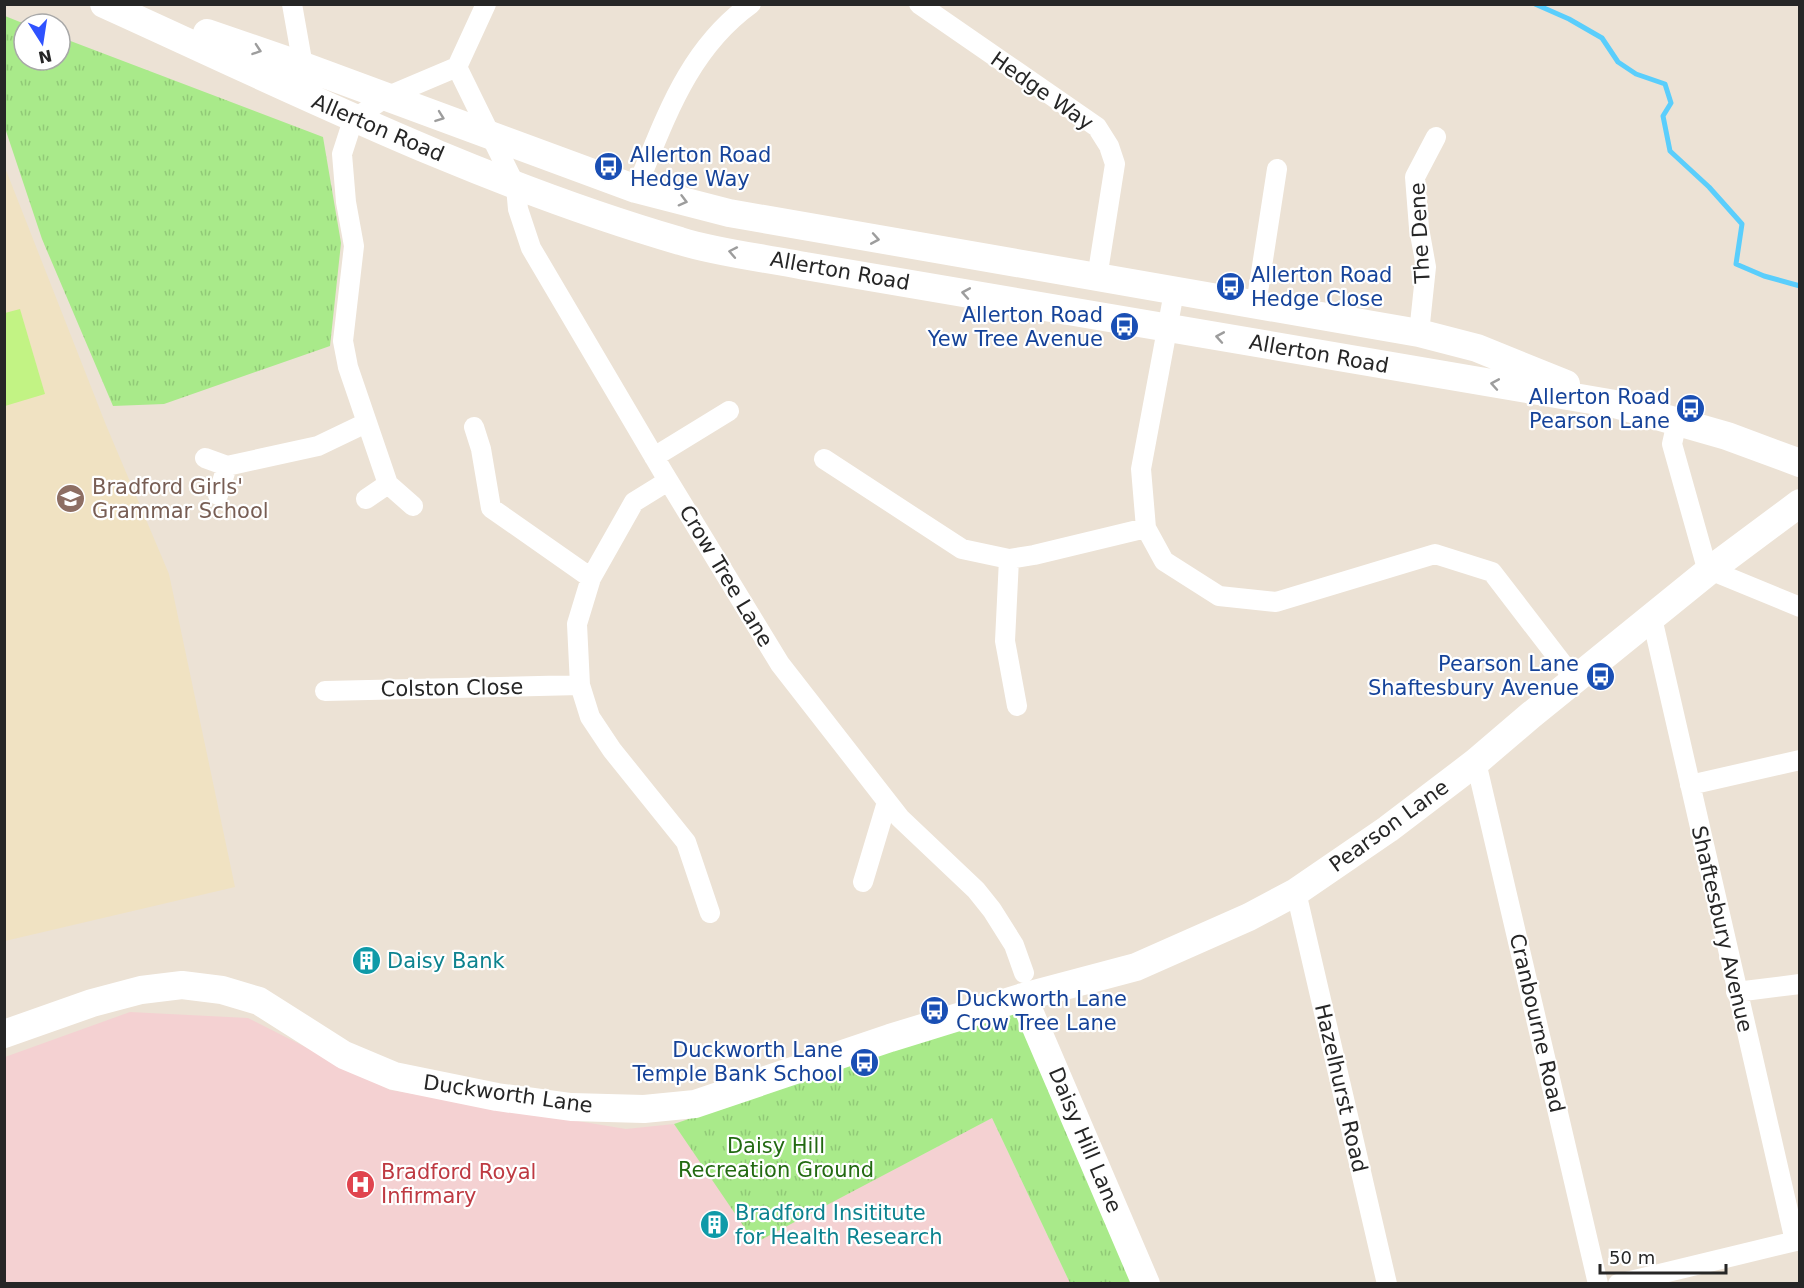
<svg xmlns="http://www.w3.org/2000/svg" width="1804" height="1288" viewBox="0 0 1804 1288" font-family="'DejaVu Sans',sans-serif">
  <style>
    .education { fill: #f0e2c2 }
    .medical { fill: #f4d1d2 }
    .grass { fill: url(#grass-tufts) }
    .pitch { fill: #c2f384 }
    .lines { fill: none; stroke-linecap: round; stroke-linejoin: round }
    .stream { stroke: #5acefc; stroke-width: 5 }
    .street { stroke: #fff; stroke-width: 20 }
    .secondary { stroke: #fff; stroke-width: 28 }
    .oneway { stroke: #9d9d9d }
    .labels { text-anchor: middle; stroke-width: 4.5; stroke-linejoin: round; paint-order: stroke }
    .street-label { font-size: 21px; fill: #262626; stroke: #fff }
    .transit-label { font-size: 21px; fill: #164399; stroke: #fff; text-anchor: end }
    .education-label { font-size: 21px; fill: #785e54; stroke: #fff; text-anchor: start }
    .culture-label { font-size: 21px; fill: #0d838f; stroke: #fff; text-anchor: start }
    .park-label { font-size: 21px; fill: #226911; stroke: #fff }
    .health-label { font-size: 21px; fill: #be3a42; stroke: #fff; text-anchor: start }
  </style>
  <defs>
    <pattern id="grass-tufts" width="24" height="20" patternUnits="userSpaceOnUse" patternTransform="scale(1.5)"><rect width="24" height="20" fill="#a9ea8a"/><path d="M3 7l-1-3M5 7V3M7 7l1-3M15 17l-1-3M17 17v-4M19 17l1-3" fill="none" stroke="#91c977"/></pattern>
  </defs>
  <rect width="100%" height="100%" fill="#ece2d5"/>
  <path class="education" d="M4,165L106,425L169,574L235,887L5,941Z"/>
  <path class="medical" d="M130,1012L248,1018L390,1090L626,1129L674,1124L756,1242L992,1118L1070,1283L5,1284V1057Z"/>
  <path class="grass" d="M5,16L25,24L24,60H60V37L323,137L341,243L330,346L164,404L113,406L42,239L5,128Z
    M1019,1006L1137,1283H1070L992,1118L755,1243L674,1124Z"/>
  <path class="pitch" d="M20,309L45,394L5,406V313Z"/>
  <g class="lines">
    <path class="stream" d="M1535,4L1569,19L1602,38L1618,62L1636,74L1665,84L1671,103L1663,116L1670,151L1709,187L1742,224L1736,264L1764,276L1800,286"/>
    <path class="street" d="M292,4L303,66
      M919,4L1097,127L1109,146L1115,164L1097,278
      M457,67L516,187L518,209L531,248L663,472L780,664L900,818L976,890L992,910L1014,945L1024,973
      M636,189C665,120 687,50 751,4
      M1174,292L1141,469L1146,528L1164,561L1219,596L1276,602L1435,554L1492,572L1575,680
      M1256,305L1277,169
      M1419,333L1426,267L1419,228L1415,177L1436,137
      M1677,422L1672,444L1708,572
      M474,427L481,449L491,508L591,578
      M654,457L729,411
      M205,458L227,466
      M824,459L962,549L1009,559L1034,555L1146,528
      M668,481L634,502L591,578L577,624L580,685L590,717L612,750L686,842L710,913
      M218,495L227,466L318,446L366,423
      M366,499L388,484
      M413,506L388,484L348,367L343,341L354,246L346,202L342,154L353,120L386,97L457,67L486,4
      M1009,559L1005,641L1017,706
      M1710,570L1800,607
      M1652,618L1795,1241
      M325,691L580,685
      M1476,762L1598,1284
      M1690,785L1800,760
      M863,882L887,802
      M1296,892L1387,1284
      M1736,992L1800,984
      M1618,1284L1800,1240"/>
    <path class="secondary" d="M104,4C294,90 480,183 680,241C718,253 765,258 805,266L1615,404L1727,436L1800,463
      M207,33L303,66L636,189L729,213L1419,333L1477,348L1566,384
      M1023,997L1146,1284
      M4,1034L92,1003L141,990L182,985L222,990L259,1001L344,1055L394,1076L497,1097L571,1107L644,1109L695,1104L890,1038L1023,997L1136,967L1249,917L1296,892L1388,829L1476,762L1531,715L1710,570L1800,503"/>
  </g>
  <defs><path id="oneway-chevron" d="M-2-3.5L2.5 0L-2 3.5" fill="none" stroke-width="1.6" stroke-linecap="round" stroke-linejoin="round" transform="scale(1.5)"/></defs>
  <g class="oneway">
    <use href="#oneway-chevron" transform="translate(257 50) rotate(19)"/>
    <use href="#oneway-chevron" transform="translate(440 117) rotate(20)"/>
    <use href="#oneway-chevron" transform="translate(683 201) rotate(15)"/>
    <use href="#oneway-chevron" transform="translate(875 239) rotate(10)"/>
    <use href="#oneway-chevron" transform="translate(733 252) rotate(-169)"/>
    <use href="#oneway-chevron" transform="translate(966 293) rotate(-170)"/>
    <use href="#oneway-chevron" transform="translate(1220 337) rotate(-170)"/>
    <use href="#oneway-chevron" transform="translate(1495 384) rotate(-170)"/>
  </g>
  <defs>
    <symbol id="bus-disc" viewBox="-11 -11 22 22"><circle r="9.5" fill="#1a4fb4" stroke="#fff"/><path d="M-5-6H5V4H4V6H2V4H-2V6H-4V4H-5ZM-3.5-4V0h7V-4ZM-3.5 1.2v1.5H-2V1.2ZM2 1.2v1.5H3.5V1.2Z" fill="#fff"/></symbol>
    <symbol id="school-disc" viewBox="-11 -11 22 22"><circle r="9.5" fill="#8d6e63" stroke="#fff"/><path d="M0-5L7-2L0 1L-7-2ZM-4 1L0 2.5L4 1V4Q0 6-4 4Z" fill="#fff"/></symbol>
    <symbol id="building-disc" viewBox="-11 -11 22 22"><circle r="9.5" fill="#0f9aa8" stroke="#fff"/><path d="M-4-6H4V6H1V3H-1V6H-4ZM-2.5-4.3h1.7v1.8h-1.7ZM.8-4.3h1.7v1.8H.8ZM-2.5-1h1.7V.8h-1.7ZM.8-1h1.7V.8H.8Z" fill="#fff"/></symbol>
    <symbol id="hospital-disc" viewBox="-11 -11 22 22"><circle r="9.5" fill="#e0444e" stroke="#fff"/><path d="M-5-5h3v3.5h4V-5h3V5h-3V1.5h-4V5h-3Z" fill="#fff"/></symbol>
  </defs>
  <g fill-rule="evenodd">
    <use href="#bus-disc" x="592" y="150" width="33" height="33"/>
    <use href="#bus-disc" x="1214" y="270" width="33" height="33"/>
    <use href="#bus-disc" x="1108" y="310" width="33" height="33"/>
    <use href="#bus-disc" x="1674" y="392" width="33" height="33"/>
    <use href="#school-disc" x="54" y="482" width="33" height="33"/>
    <use href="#bus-disc" x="1584" y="660" width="33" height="33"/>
    <use href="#building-disc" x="350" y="944" width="33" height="33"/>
    <use href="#bus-disc" x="918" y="994" width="33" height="33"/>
    <use href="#bus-disc" x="848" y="1046" width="33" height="33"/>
    <use href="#hospital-disc" x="344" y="1168" width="33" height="33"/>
    <use href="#building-disc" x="698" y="1208" width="33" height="33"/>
  </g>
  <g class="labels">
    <g class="street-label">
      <text transform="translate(1042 91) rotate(35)" y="7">Hedge Way</text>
      <text transform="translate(378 128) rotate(23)" y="7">Allerton Road</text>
      <text transform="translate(1420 233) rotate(-93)" y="7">The Dene</text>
      <text transform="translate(840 271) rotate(10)" y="7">Allerton Road</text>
      <text transform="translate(1319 354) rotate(10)" y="7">Allerton Road</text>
      <text transform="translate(726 576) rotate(59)" y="7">Crow Tree Lane</text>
      <text transform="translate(452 688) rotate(-1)" y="7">Colston Close</text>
      <text transform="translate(1389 826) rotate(-36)" y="7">Pearson Lane</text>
      <text transform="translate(1722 929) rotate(77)" y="7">Shaftesbury Avenue</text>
      <text transform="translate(1537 1023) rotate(77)" y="7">Cranbourne Road</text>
      <text transform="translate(1341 1088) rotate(77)" y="7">Hazelhurst Road</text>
      <text transform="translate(508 1094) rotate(8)" y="7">Duckworth Lane</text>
      <text transform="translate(1085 1140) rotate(67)" y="7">Daisy Hill Lane</text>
    </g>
    <g class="transit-label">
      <text x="630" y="162" text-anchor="start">Allerton Road<tspan x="630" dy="24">Hedge Way</tspan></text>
      <text x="1251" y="282" text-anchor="start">Allerton Road<tspan x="1251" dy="24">Hedge Close</tspan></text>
      <text x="1103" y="322">Allerton Road<tspan x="1103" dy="24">Yew Tree Avenue</tspan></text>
      <text x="1670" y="404">Allerton Road<tspan x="1670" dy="24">Pearson Lane</tspan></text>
      <text x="1579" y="671">Pearson Lane<tspan x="1579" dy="24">Shaftesbury Avenue</tspan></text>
      <text x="956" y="1006" text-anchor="start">Duckworth Lane<tspan x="956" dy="24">Crow Tree Lane</tspan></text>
      <text x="843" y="1057">Duckworth Lane<tspan x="843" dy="24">Temple Bank School</tspan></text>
    </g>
    <g class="education-label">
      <text x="92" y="494">Bradford Girls'<tspan x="92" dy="24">Grammar School</tspan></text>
    </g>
    <g class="culture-label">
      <text x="387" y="968">Daisy Bank</text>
      <text x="735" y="1220">Bradford Insititute<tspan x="735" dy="24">for Health Research</tspan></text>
    </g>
    <g class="park-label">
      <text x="776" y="1153">Daisy Hill<tspan x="776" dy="24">Recreation Ground</tspan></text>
    </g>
    <g class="health-label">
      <text x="381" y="1179">Bradford Royal<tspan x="381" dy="24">Infirmary</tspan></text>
    </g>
  </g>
  <rect width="1804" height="1288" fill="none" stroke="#262626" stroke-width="12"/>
  <g transform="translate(42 42) rotate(168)"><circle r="28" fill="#ffffff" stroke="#a8a8a8" stroke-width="1.5"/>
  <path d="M0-4.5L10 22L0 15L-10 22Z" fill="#2f52ff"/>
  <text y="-9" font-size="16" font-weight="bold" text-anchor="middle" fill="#262626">N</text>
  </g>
  <path d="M1600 1264v9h126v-9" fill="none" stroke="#262626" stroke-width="3"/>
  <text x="1609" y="1264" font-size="18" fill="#262626" stroke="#ffffff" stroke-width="4.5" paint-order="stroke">50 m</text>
</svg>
